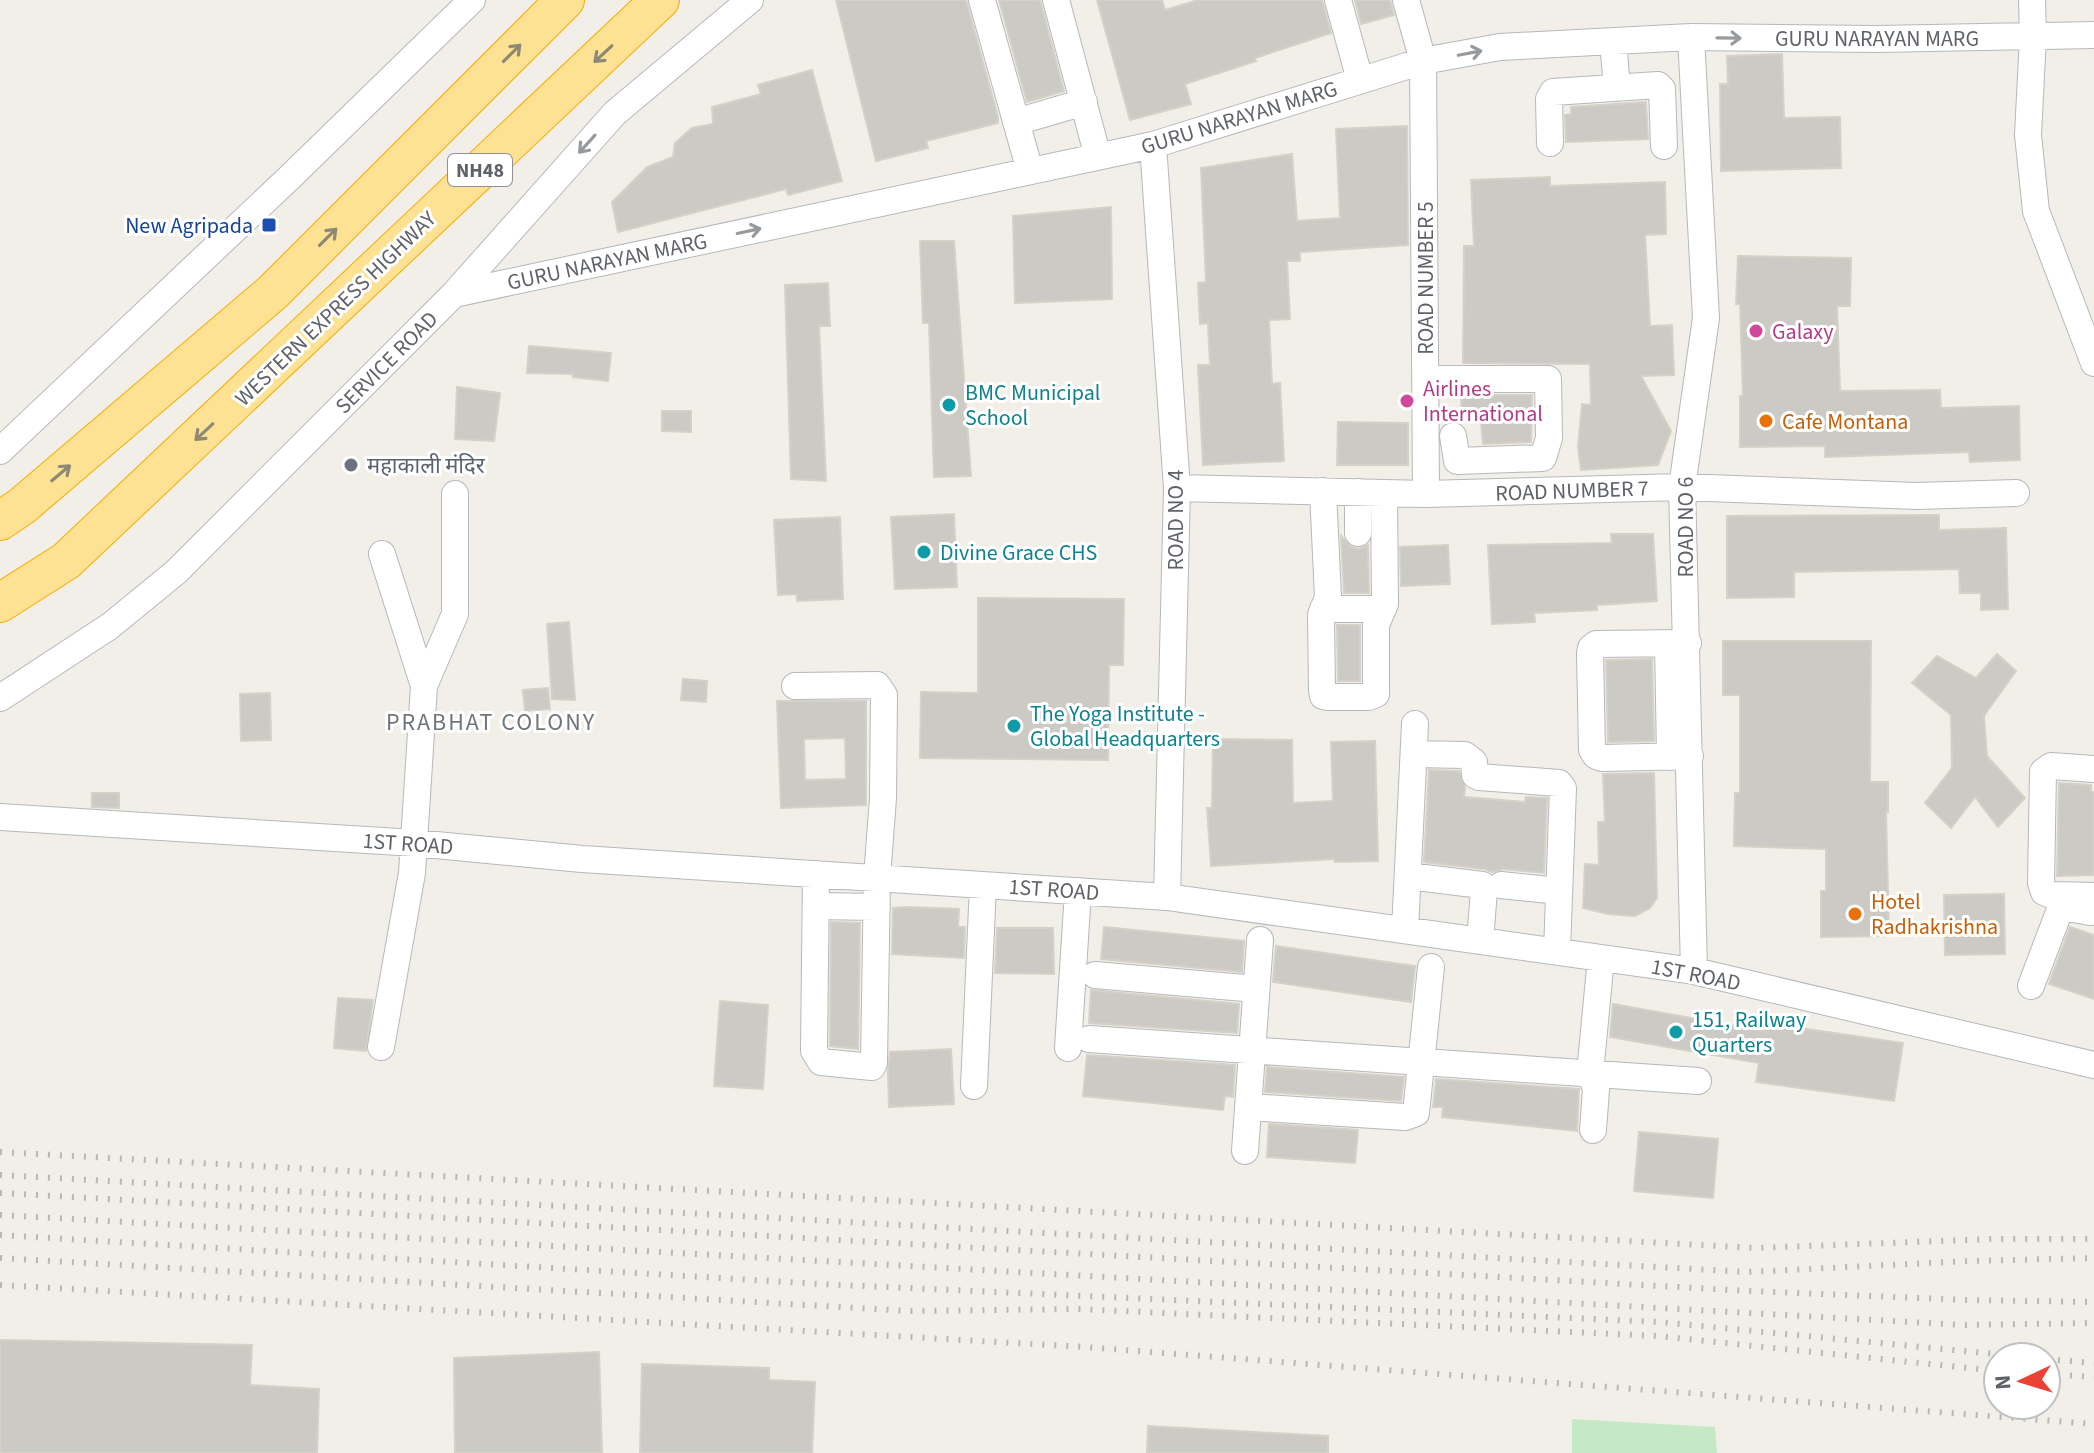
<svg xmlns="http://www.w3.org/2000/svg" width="2094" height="1453" viewBox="0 0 2094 1453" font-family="'Source Sans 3','Noto Sans Devanagari',sans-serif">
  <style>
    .green { fill: #c5e8c5 }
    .building { fill: #cccac5; stroke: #d6d1c6; stroke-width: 2; fill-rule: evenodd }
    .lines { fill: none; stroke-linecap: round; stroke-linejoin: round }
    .minor-casing { stroke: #b5b8bc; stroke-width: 28 }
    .highway-casing { stroke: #f9ab00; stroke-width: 40 }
    .minor { stroke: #fff; stroke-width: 26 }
    .highway { stroke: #fde293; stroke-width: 38 }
    .rail { stroke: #b6b7b8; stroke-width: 6; stroke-dasharray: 2 10; stroke-linecap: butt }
    .oneway { stroke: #979a9d }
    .oneway2 { stroke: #8e8975 }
    .transit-dot { fill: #1a4fb4; stroke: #fff; stroke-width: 3 }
    .hotel-dot { fill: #d1479c; stroke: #fff; stroke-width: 3 }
    .culture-dot { fill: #0f9aa8; stroke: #fff; stroke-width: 3 }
    .food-dot { fill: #e8710a; stroke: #fff; stroke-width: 3 }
    .worship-dot { fill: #6b7280; stroke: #fff; stroke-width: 3 }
    .labels { text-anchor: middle; stroke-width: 6; stroke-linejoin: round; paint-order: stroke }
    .shield { fill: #fff; stroke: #8f9295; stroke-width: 2 }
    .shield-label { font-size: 20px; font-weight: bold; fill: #5f6368 }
    .street-label { font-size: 22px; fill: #5f6368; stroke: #fff }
    .transit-label { font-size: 22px; fill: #164399; stroke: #fff; text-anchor: end }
    .hotel-label { font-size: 22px; fill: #b23c85; stroke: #fff; text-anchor: start }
    .culture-label { font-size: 22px; fill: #0d838f; stroke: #fff; text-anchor: start }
    .food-label { font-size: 22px; fill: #c56008; stroke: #fff; text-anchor: start }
    .worship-label { font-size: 22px; fill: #5b616d; stroke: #fff; text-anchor: start }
    .neighbourhood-label { font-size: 24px; letter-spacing: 2px; fill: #70757a; stroke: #fff }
  </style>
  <rect width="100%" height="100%" fill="#f1efe8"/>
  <path class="green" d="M1572,1419L1715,1427L1717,1453H1572Z"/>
  <path class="building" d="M836,0H966L998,117V123L926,141L928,148L876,161Z
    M999,0H1040L1064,91L1027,102Z
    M1097,0H1162L1165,10L1198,0H1322L1331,33L1255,58L1256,61L1185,84L1191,104L1130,120Z
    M1355,0H1390L1394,15L1361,24Z
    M1782,54L1784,118L1840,117L1841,168L1721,171L1720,84H1728L1727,56Z
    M812,70L842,181L788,195L786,189L618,232L612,202L647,167L673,157L675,143L692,128L713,124L712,107L761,94L758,85Z
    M1646,102L1648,139L1566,142L1565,115L1571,114V107Z
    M1407,126L1408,245L1300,252V261H1287L1290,319L1269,320L1272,384L1280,383L1284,461L1203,465L1198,365H1210L1208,323L1200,324L1198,283L1206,282L1201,168L1292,154L1297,221L1340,218L1336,129Z
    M1550,177V186L1665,182L1666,234L1645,235L1650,326L1672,325L1674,375L1641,376L1671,431L1658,465L1581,470L1578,447L1582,404L1591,405L1590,364L1463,363L1464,246H1474L1471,180Z
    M1111,207L1112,299L1015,303L1013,216Z
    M920,241H954L971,476L934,477L929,323H923Z
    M1738,256L1851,258L1850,306H1837L1840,391L1940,390L1941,408L2019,406L2020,460L1970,462L1969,452L1825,457V446L1740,447V396H1743L1740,304H1736Z
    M828,283L830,326H819L826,481L791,479L785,285Z
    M529,346L611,353L608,381L573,377V374L527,373Z
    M457,387L500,393L494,441L455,439Z
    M1461,395H1532L1531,442L1483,444L1481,421L1462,422Z
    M662,411H691V432L662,431Z
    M1338,422L1408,423V465H1337Z
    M954,514L957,587L895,589L891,517Z
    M1939,515V530L2006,528L2008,609L1981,610V593H1960L1959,569L1794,572V597L1727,598V516Z
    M840,517L843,599L797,601V594L778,595L774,520Z
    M1611,534H1653L1657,601L1597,605V610L1534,613L1535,622L1492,624L1488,545L1612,543Z
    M1341,536L1351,547L1359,549L1368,545L1369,593H1344Z
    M1448,545L1450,584L1401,586L1400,547Z
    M978,598L1124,599L1123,665H1109L1108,760L920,758L921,692L978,693Z
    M569,622L575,700L552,699L547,624Z
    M1337,625H1360V681H1338Z
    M1723,641H1871L1870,782H1888V812H1886L1889,936L1821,937V891H1826V849L1734,846L1735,793H1740V695H1723Z
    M1997,654L2016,671L1984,716L1987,756L2025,798L1998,827L1975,797L1951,828L1925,803L1952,768L1951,715L1912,683L1937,656L1976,678Z
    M1652,659L1654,741L1608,742L1606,660Z
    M683,679L707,681L706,702L681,700Z
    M548,688L550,709L525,711L523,690Z
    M270,693L271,740L241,741L240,694Z
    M777,701H866V805L781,808ZM845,738L846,779L805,780L804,739Z
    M1213,739L1292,740L1293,803L1333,801L1331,742L1375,741L1378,861L1335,862V859L1211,866L1207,808H1212Z
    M1429,770L1459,771L1465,787L1464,797L1525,802L1526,797L1547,798L1544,873L1503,869L1492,872L1484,869L1424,862Z
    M1654,773L1657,898L1650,908L1635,916L1608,914L1583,908L1585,864L1599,865L1598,822H1605L1603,774Z
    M2059,783L2091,785V792H2094V875L2057,876Z
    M92,793H119V808L92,807Z
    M2004,894L2005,954L1945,955L1944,895Z
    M907,907L959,909L958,927H965L964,958L892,954L893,908Z
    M831,922L860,923L858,1049L830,1046Z
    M1104,927L1244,941L1242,972L1101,959Z
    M2070,927L2094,935V999L2049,984Z
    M997,928H1053L1054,974L995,973Z
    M1276,946L1415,966L1411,1002L1273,982Z
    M1091,990L1239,1004L1237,1033L1089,1023Z
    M338,998L373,1000L366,1051L334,1048Z
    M720,1001L768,1005L763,1089L714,1086Z
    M1613,1004L1764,1031L1765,1023L1903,1043L1894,1101L1756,1082L1759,1063L1610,1037Z
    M951,1049L954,1104L889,1107L888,1072L890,1052Z
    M1087,1055L1235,1065L1233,1097L1225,1096L1223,1110L1083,1096Z
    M1267,1067L1404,1077L1401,1101L1265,1092Z
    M1436,1079L1579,1089L1577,1131L1442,1117L1443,1107H1433Z
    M1269,1124L1358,1130L1355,1163L1267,1157Z
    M1639,1132L1718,1139L1713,1198L1634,1191Z
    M0,1340L252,1345L250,1385L319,1389L317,1453H0Z
    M599,1352L602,1453H455L454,1358Z
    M642,1364L769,1368V1380L815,1382L812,1453H640Z
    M1148,1426L1328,1436V1453H1147Z"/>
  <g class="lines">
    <defs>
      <path id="minor" d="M982,0L1030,171
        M1056,0L1098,157
        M1338,0L1360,80
        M1406,0L1423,61L1426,494
        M2032,0L2033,37L2028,135L2036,211L2094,363
        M1691,37L1706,318L1682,487L1694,971
        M1613,41L1617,88
        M1016,122L1084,102
        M1550,143L1549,99L1553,92L1658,85L1662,89L1664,146
        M1153,145L1177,488L1167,897
        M454,294L1153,145L1423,61L1500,47L1691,37L1877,39L2094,35
        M1426,379H1548L1549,438L1543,458L1457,461L1453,436
        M0,451L288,179L472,0
        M1177,488L1426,494L1682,487L1917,496L2016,493
        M1323,491L1328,597L1321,615L1322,691L1323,696L1328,697H1369L1376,694V625L1385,604L1384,493
        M1358,533V492
        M1323,609H1383
        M1668,643L1670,757
        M1688,643L1596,644L1591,648L1590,653L1592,750L1596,756L1602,758L1690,756
        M424,686L455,614V494
        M795,686L877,685L884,695L883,798L877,877L874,1063L872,1067L821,1062L814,1051L816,874
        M0,698L110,626L176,572L454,294L615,113L750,0
        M1414,754L1465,755L1474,762L1475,775L1479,777L1559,783L1563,788L1557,951
        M2094,769L2051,766L2043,772L2041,883L2044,892L2051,895L2094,896
        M0,817L415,843L582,859L1167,897L1694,971L2094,1065
        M1408,876L1482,885L1484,890L1480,941
        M1501,885L1559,891
        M816,906L877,907
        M1405,930L1415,724
        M1095,975L1256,989
        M2031,986L2059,912L2068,908L2090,912
        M1089,1039L1698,1081
        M381,1047L412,873L424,686L382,554
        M1068,1048L1078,891
        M974,1086L983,885
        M1248,1107L1405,1117L1416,1113L1431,967
        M1593,1130L1596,1089L1590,1073L1601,958
        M1245,1151L1260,940"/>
      <path id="highway" d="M0,521L22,506L273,292L565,0
        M0,603L66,561L660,0"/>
    </defs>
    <use href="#minor" class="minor-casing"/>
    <use href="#highway" class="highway-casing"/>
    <use href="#minor" class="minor"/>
    <use href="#highway" class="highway"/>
    <path class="rail" d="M0,1152L1755,1248L1992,1239H2094
      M0,1175L1748,1272L1968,1261L2094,1258
      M0,1193L1749,1291L1965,1300L2094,1302
      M0,1215L1963,1325L2094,1323
      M0,1235L820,1284L1659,1322L2027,1357
      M0,1258L909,1311L1078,1309L1657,1336L1998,1371
      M0,1285L1085,1347L2094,1424
      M2046,1359L2094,1363
      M2046,1374L2094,1377"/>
  </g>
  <defs><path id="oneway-shaft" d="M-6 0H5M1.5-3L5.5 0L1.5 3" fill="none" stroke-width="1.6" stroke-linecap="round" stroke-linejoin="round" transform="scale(2)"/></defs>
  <g class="oneway">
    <use href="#oneway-shaft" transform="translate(1729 38) rotate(1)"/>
    <use href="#oneway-shaft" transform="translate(1470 53) rotate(-11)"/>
    <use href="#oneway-shaft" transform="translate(587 144) rotate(132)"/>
    <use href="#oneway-shaft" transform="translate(749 231) rotate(-12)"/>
  </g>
  <g class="oneway2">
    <use href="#oneway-shaft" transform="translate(512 53) rotate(-45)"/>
    <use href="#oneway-shaft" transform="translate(603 54) rotate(137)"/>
    <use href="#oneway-shaft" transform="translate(328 237) rotate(-45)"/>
    <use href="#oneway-shaft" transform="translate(204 432) rotate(137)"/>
    <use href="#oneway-shaft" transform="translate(61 473) rotate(-40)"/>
  </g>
  <rect class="transit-dot" x="261" y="217" width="16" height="16" rx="4"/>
  <g class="hotel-dot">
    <circle cx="1756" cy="331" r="8"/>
    <circle cx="1407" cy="401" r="8"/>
  </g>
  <g class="culture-dot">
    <circle cx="949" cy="405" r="8"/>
    <circle cx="924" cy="552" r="8"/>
    <circle cx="1014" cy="726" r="8"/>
    <circle cx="1676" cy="1032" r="8"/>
  </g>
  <g class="food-dot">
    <circle cx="1766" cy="421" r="8"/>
    <circle cx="1855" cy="914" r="8"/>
  </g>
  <circle class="worship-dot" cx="351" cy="465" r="8"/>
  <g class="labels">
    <rect class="shield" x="448" y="154" width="64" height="32" rx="6"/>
    <g class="shield-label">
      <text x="480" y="177">NH48</text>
    </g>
    <g class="street-label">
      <text x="1877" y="46">GURU NARAYAN MARG</text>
      <text transform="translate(1239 117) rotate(-17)" y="8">GURU NARAYAN MARG</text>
      <text transform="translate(607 261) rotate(-12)" y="8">GURU NARAYAN MARG</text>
      <text transform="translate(1425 278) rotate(-90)" y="8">ROAD NUMBER 5</text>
      <text transform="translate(335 308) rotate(-44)" y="8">WESTERN EXPRESS HIGHWAY</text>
      <text transform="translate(386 362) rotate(-45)" y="8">SERVICE ROAD</text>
      <text transform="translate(1572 490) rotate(-2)" y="8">ROAD NUMBER 7</text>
      <text transform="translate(1175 520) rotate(-90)" y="8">ROAD NO 4</text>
      <text transform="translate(1685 527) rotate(-90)" y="8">ROAD NO 6</text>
      <text transform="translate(408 843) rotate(4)" y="8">1ST ROAD</text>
      <text transform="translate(1054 889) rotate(4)" y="8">1ST ROAD</text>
      <text transform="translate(1696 974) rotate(11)" y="8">1ST ROAD</text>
    </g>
    <g class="transit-label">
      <text x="253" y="233">New Agripada</text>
    </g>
    <g class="hotel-label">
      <text x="1772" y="339">Galaxy</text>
      <text x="1423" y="396">Airlines<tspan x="1423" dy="25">International</tspan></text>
    </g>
    <g class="culture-label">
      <text x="965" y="400">BMC Municipal<tspan x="965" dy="25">School</tspan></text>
      <text x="940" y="560">Divine Grace CHS</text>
      <text x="1030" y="721">The Yoga Institute -<tspan x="1030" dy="25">Global Headquarters</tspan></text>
      <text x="1692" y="1027">151, Railway<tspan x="1692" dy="25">Quarters</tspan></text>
    </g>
    <g class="food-label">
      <text x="1782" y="429">Cafe Montana</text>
      <text x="1871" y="909">Hotel<tspan x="1871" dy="25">Radhakrishna</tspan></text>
    </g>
    <g class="worship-label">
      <text x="367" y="473">महाकाली मंदिर</text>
    </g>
    <g class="neighbourhood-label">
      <text x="491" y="730">PRABHAT COLONY</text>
    </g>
  </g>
  <g transform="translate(2022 1381) rotate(266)"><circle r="38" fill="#ffffff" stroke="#bfc1c3" stroke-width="2"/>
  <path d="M0-6L14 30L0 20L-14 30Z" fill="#ea4335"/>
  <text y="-12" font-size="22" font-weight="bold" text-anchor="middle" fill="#5f6368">N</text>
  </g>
</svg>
